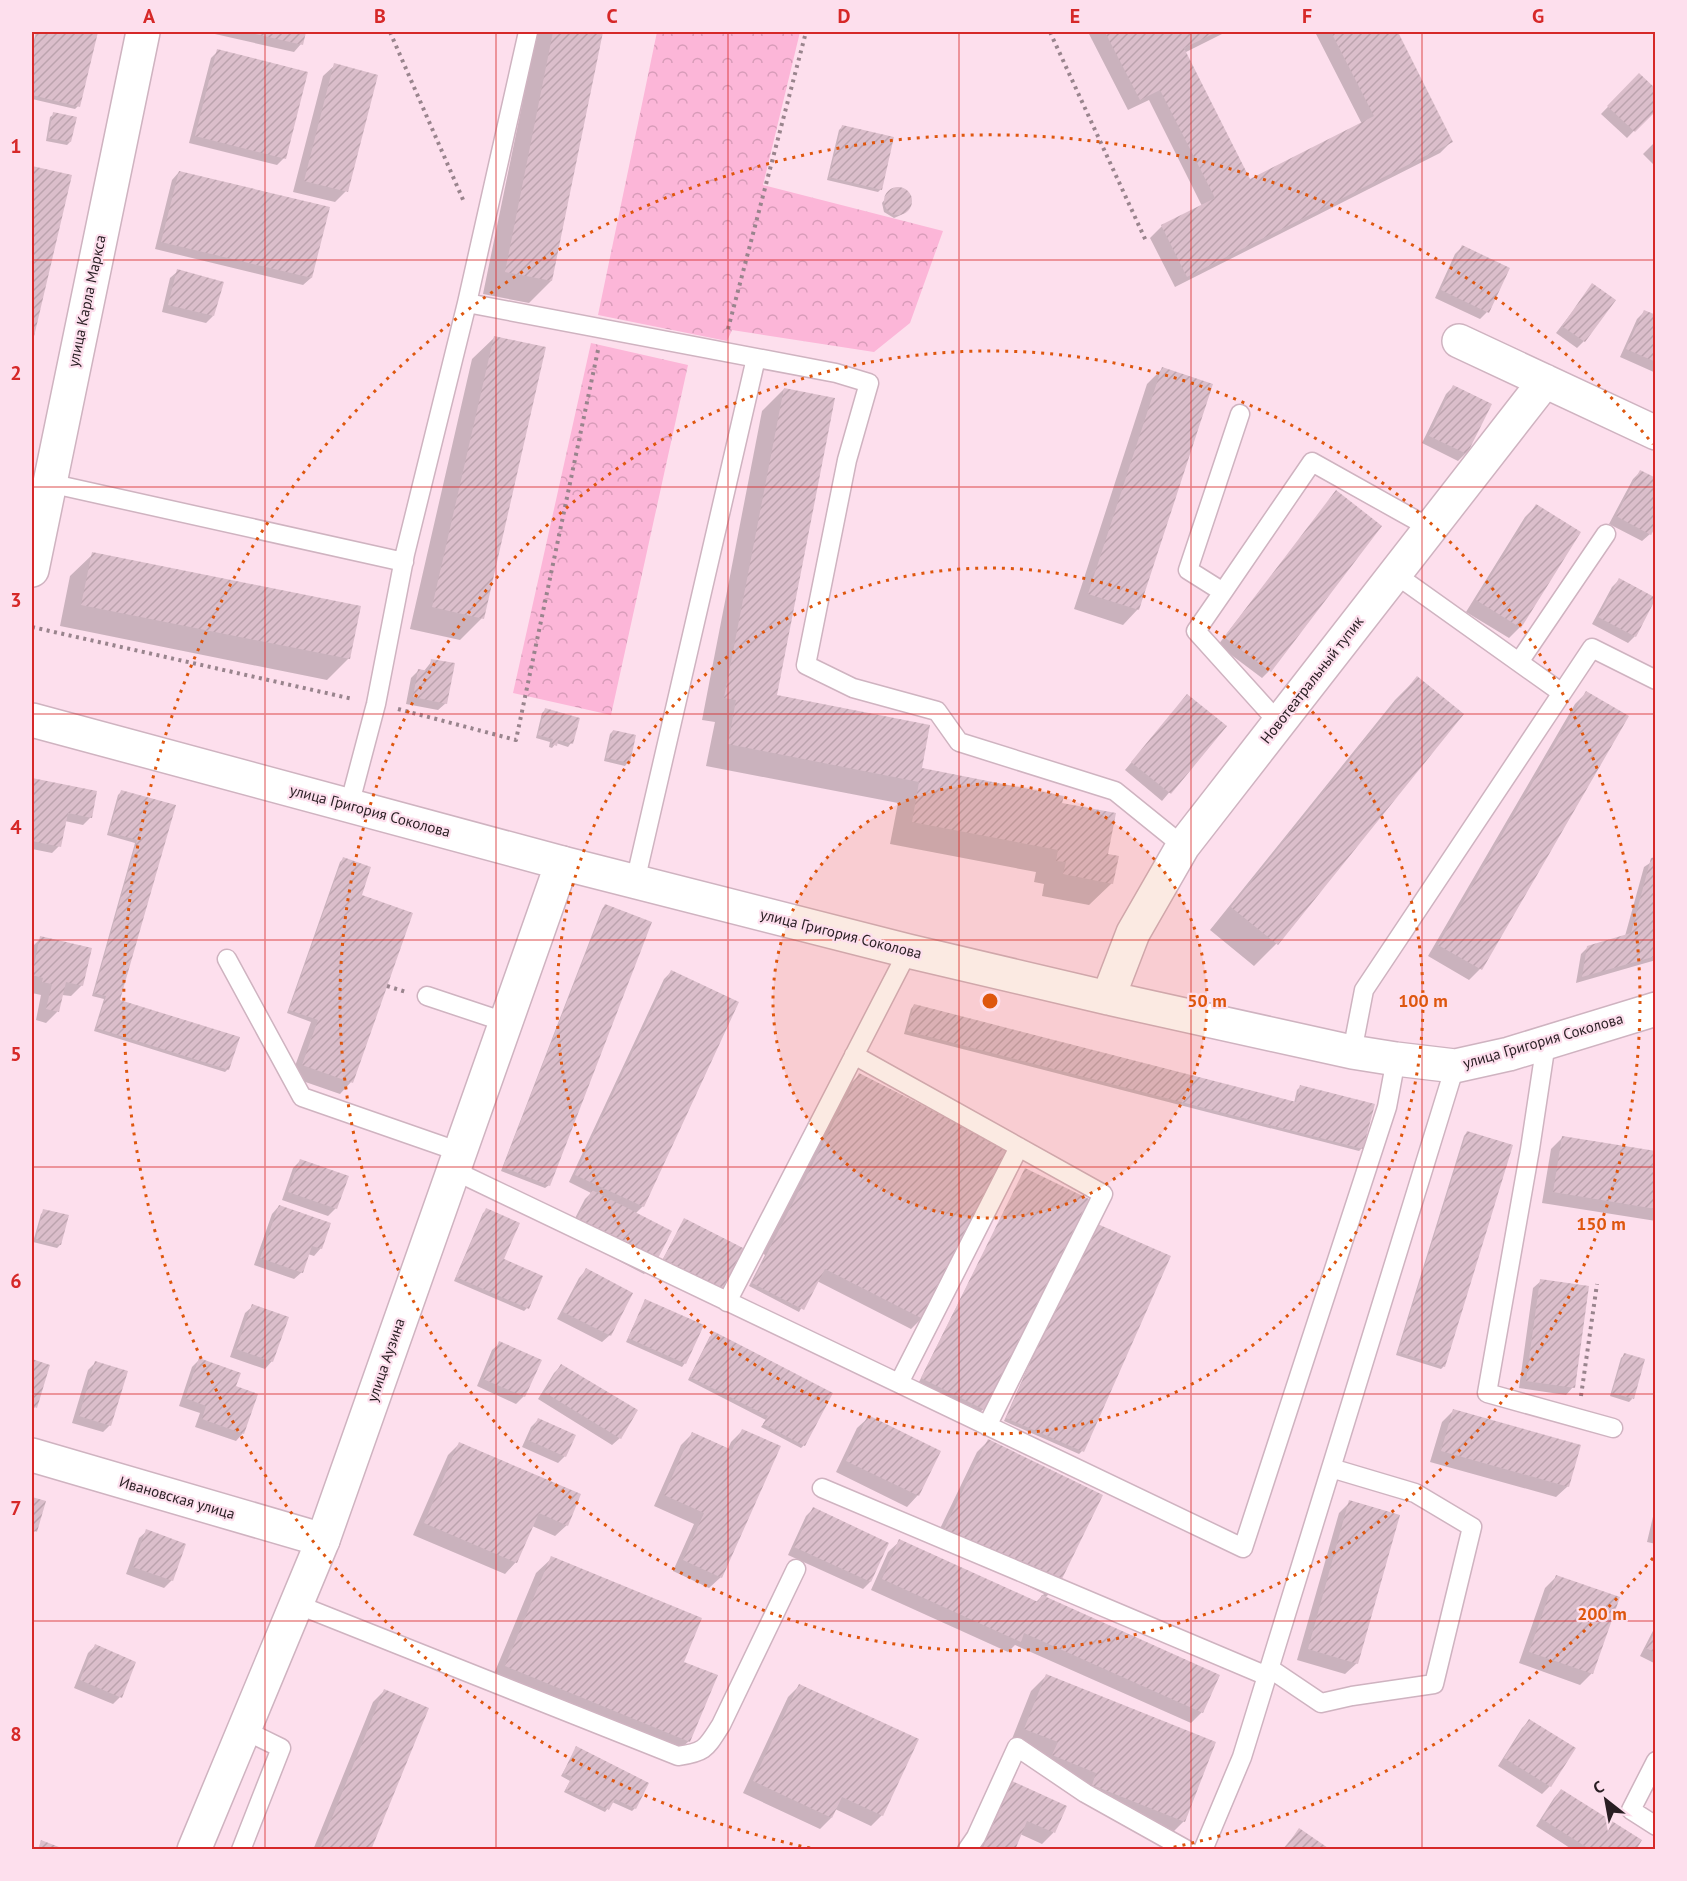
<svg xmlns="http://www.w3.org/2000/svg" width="1687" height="1881" viewBox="0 0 1687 1881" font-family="'PT Sans',sans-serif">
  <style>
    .park { fill: url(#park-crowns) }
    .shadow { fill: #0003 }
    .building { fill: url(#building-hatch) }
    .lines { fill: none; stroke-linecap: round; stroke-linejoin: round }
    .lane-casing { stroke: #cfb3c0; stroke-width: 21 }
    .street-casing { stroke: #cfb3c0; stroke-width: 36 }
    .secondary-casing { stroke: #cfb3c0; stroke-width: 36 }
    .path { stroke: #99848d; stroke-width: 4; stroke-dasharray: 3 4.5; stroke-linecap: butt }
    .lane { stroke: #fff; stroke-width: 18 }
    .street { stroke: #fff; stroke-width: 33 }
    .secondary { stroke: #fff; stroke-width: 33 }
    .grid { fill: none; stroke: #d62828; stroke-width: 1.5; stroke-opacity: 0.55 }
    .ring { fill: none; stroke: #de560d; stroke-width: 3; stroke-dasharray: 3 6 }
    .labels { text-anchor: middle; stroke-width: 4.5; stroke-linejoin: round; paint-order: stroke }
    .street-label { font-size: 15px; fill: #291e23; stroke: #fddfed }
    .centre { fill: #de560d; stroke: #fddfed; stroke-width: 3 }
    .ring-label { font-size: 18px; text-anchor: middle; font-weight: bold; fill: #de560d; stroke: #fddfed; stroke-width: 4.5; stroke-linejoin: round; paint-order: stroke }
    .neatline { fill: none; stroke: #d62828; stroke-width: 2 }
    .grid-label { font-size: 20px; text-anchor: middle; font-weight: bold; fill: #d62828 }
  </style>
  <defs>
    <pattern id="park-crowns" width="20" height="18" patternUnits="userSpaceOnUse" patternTransform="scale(1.5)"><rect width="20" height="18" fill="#fcb6d8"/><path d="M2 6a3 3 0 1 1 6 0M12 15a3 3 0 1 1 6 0" fill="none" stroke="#d89cb9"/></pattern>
    <pattern id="building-hatch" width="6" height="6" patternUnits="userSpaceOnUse" patternTransform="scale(1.5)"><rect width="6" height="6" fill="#dbbecb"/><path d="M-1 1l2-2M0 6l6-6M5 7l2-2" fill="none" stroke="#bca3ae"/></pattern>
  </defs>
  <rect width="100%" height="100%" fill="#fddfed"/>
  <path class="park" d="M657,32H800L763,185L943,231L910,323L874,352L732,330L727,341L598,315Z
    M591,343L688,365L611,715L513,693Z"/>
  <path class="shadow" d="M36,32H96L78,106L75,109L32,99V48Z
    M206,32H304L301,44L294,52Z
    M537,32H602L551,281L529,303L483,294Z
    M1088,32H1226L1184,53L1249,181L1362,124L1315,32H1396L1452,141L1440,153L1175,287L1150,238L1162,226L1202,206L1149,100L1128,110Z
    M218,51L284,158L277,165L189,143L211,58Z
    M335,65L346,191L335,202L293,192L323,76Z
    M1639,75L1656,108L1627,138L1601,114Z
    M54,114L70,142L67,145L46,141L50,117Z
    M842,127L881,189L878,192L827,180L839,130Z
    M1656,141V167L1643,154Z
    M32,167L70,176L32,342Z
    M179,172L328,208L311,278L303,285L155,249L172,180Z
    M901,189L908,194L910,204L901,215L894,218L884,212L882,203L891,191Z
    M1462,247L1487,312L1480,319L1435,298L1455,254Z
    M178,271L213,316L206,323L162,312L170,278Z
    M1593,285L1584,341L1577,348L1556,333Z
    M1644,312L1656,317V373L1620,357L1637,319Z
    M495,337L482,618L460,640L410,629L472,359Z
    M1162,369L1138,609L1123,625L1074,609L1147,384Z
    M1453,387L1490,405L1466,453L1458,461L1422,443L1446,394Z
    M784,389L775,696L920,770L1060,804L1106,855L1112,883L1089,905L1042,896L1044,884L1034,882L1036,872L890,844L898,803L706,766L715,722L702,720L762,411Z
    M1640,472L1650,534L1642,541L1609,524L1633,479Z
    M1336,492L1269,671L1262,678L1218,645Z
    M1536,506L1520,627L1509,638L1466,612L1525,517Z
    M93,554L349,658L327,680L60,626L70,576Z
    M1619,580L1635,636L1628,643L1592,624L1612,587Z
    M432,661L446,703L438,710L406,704L411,678L419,670L424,671Z
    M1417,678L1462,714L1276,944L1254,966L1210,930L1395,700Z
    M1586,693L1480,969L1469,980L1428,956L1575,704Z
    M1187,696L1225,726L1162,801L1125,770Z
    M545,710L571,743L568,747L556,743L552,748L549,747L550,742L536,738L542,713Z
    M613,731L628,762L625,766L604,761L610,734Z
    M32,780L91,817L83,825L65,821L59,846L52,853L32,849Z
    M121,792L174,806L119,1001L228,1069L225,1072L94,1031L104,999L92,996L135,843L107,835L118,795Z
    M343,859L358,901L411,914L351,1082L340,1094L291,1077L311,1022L287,1013L340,862Z
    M1656,859V960L1576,983L1581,954L1588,947L1625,936L1644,867Z
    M605,905L549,1185L545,1188L501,1171L602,909Z
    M32,936H34L32,947L41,938L82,985L71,996L62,995L58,1011L46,1023L36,1020L41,995L32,993Z
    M671,972L643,1206L635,1214L572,1224L585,1199L591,1193L569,1182L664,979Z
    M914,1005L1294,1103L1297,1090L1300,1087L1362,1148L1359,1151L904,1034L911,1009Z
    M859,1075L922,1318L911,1329L817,1281L799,1312L749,1286L765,1255L762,1253L848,1086Z
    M1467,1132L1444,1366L1441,1369L1396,1355L1464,1136Z
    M1562,1138L1656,1153V1221L1542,1203L1551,1149Z
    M300,1161L336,1208L328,1216L282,1200L293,1168Z
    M1025,1170L984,1409L980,1412L919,1382Z
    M279,1206L321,1248L314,1256L308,1254L302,1272L294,1279L254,1265L272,1214Z
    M487,1210L502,1260L527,1308L524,1311L454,1281L483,1213Z
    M44,1211L60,1245L57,1248L33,1242L41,1214Z
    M684,1220L743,1250L659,1266Z
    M1090,1227L1082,1451L1079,1454L1004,1421Z
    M567,1234L650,1268L644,1274Z
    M586,1270L610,1335L602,1342L557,1319L579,1278Z
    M1541,1281L1573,1387L1566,1395L1519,1388L1533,1288Z
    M645,1301L685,1363L682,1367L626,1342Z
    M253,1306L272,1361L265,1369L230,1357L245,1313Z
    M710,1336L804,1445L801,1448L761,1427L766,1420L688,1380Z
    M500,1343L524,1396L516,1404L477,1386L492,1350Z
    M1624,1355L1632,1399L1629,1402L1610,1396L1621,1358Z
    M200,1359L243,1433L236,1441L195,1427L200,1413L179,1406L192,1367Z
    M32,1360L48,1366L35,1407L32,1411Z
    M95,1363L110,1425L103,1432L72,1423L88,1370Z
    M562,1365L620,1438L612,1445L538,1399L554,1373Z
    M1453,1411L1568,1486L1556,1497L1430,1462L1442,1422Z
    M869,1417L918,1495L907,1507L836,1472L857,1428Z
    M538,1420L565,1456L558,1463L522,1447L531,1427Z
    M742,1431L721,1577L709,1588L673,1571L694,1524L654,1506L681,1445L693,1433L728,1449L731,1442Z
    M988,1441L1058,1584L1045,1598L1202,1712L1191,1723L1015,1645L1008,1652L871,1590L888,1552L900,1541L1036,1602L1044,1594L934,1541L977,1452Z
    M459,1444L567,1525L555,1536L532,1526L516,1562L505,1574L413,1535L448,1455Z
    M32,1498L44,1502L35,1531L32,1535Z
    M1350,1502L1357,1663L1345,1674L1297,1660L1339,1513Z
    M1656,1504V1544L1647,1542Z
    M813,1509L887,1544L870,1582L863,1589L788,1555L806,1516Z
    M147,1531L172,1580L164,1588L126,1574L139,1538Z
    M552,1558L682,1662L689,1741L673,1756L491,1681L536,1573Z
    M1556,1577L1592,1673L1580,1685L1519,1663L1545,1588Z
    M1656,1625V1664L1640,1656Z
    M95,1646L120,1697L113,1704L74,1688L88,1653Z
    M1046,1676L1184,1821L1169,1836L1078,1800L1082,1788L1010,1744L1031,1691Z
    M800,1685L882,1815L871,1826L835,1809L831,1818L820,1829L743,1793L788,1697Z
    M384,1691L370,1850H313L373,1702Z
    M1529,1721L1574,1749L1550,1786L1542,1794L1498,1766L1522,1728Z
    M577,1748L635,1808L632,1811L612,1802L605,1812L564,1792L570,1781L561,1776Z
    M1012,1783L1065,1806L1053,1833L1042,1844L1020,1834L1013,1850H977L1001,1794Z
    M1561,1790L1634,1850H1573L1536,1826L1554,1798Z
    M1299,1830L1328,1850H1282Z"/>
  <path class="building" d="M37,32H98L80,107L32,95V55Z
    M247,32H306L303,45Z
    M553,32H603L552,281L505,272Z
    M1105,32H1217L1184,48L1250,179L1374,116L1331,32H1398L1453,142L1187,277L1161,225L1215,198L1160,90L1140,100Z
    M217,49L308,72L286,159L195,136Z
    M334,63L378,75L348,192L304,181Z
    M1639,73L1656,89V111L1635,132L1607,106Z
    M53,112L77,117L71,142L48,138Z
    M842,125L894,137L882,190L829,177Z
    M32,166L72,175L32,345Z
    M179,171L330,207L312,278L161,242Z
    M884 201a14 14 0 1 1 28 0a14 14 0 1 1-28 0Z
    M1462,245L1510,268L1489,313L1441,290Z
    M177,269L224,282L214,316L168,305Z
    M1592,283L1616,300L1585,342L1562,326Z
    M1644,310L1656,315V362L1626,349Z
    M494,336L546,347L484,619L432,607Z
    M1162,367L1213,384L1139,610L1088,594Z
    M1453,385L1492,404L1467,454L1429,436Z
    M784,388L835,398L777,695L930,725L922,768L1064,796L1062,803L1116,813L1108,854L1119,856L1113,884L1063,874L1066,862L1056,861L1058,850L912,822L919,782L728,744L736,700L724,698Z
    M1640,470L1656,478V526L1651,535L1616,516Z
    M1336,490L1382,526L1271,672L1224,637Z
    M1536,504L1581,532L1521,628L1476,600Z
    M92,552L361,606L350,659L81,605Z
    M1619,578L1656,598L1636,637L1598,617Z
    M431,659L455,663L447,704L413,697L418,669L429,671Z
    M1417,676L1464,714L1278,945L1231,907Z
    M1586,691L1629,716L1482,970L1438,945Z
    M1187,694L1227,726L1171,794L1131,762Z
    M545,708L580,718L573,744L558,740L557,746L551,744L553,739L538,735Z
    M613,730L636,735L630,763L606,758Z
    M32,778L97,791L92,818L68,813L61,847L32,841Z
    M121,790L176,805L120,1000L240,1037L229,1070L96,1028L106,996L94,993L137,840L109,832Z
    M343,857L371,867L362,895L413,913L353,1083L302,1065L318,1020L289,1010Z
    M1656,857V956L1582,977L1587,946L1631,933L1651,858Z
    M605,904L652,922L550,1186L503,1167Z
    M40,936L92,948L83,986L66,982L59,1012L46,1009L52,984L42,982L43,978L32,975Z
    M671,970L739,1002L644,1207L575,1175Z
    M914,1004L1296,1102L1300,1085L1375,1104L1363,1149L907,1031Z
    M859,1073L1010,1150L923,1319L825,1269L804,1310L752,1283Z
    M1467,1131L1513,1145L1445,1367L1398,1352Z
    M1562,1136L1656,1151V1209L1553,1192Z
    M300,1159L349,1176L337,1209L288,1192Z
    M1025,1168L1089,1199L985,1410L921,1378Z
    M592,1190L672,1231L653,1268L573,1226Z
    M279,1205L331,1223L322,1249L312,1246L303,1273L260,1258Z
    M486,1208L520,1223L504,1259L543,1276L529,1309L456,1277Z
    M43,1209L69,1215L61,1245L36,1239Z
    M684,1218L745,1249L721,1294L661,1263Z
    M1093,1222L1171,1256L1084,1452L1006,1418Z
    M586,1268L633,1293L611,1336L563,1312Z
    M1540,1279L1589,1286L1575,1388L1526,1381Z
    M645,1299L704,1325L686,1364L628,1338Z
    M252,1304L289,1317L273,1362L236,1349Z
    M713,1331L833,1393L805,1446L763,1424L768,1416L690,1377Z
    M499,1341L542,1360L525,1397L483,1379Z
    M1624,1353L1645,1359L1634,1399L1612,1393Z
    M199,1358L241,1373L236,1386L258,1394L244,1434L202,1419L206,1406L185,1398Z
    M32,1359L50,1365L37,1408L32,1406Z
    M95,1361L128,1371L111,1426L79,1416Z
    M561,1364L638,1410L621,1439L544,1392Z
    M1453,1409L1581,1445L1569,1487L1441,1451Z
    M868,1415L941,1451L919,1496L846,1461Z
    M538,1418L576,1435L566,1457L528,1440Z
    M742,1429L781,1446L722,1578L683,1560L704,1513L664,1495L692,1432L732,1450Z
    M988,1439L1103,1495L1059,1585L944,1529Z
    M459,1442L581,1494L568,1526L539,1513L517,1563L424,1523Z
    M32,1497L46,1501L37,1532L32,1530Z
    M1349,1500L1400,1515L1358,1664L1308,1649Z
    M813,1507L889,1543L871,1582L794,1547Z
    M146,1529L186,1544L173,1581L133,1567Z
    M899,1539L1038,1602L1042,1595L1220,1675L1203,1713L1024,1633L1021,1642L882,1579Z
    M551,1556L702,1618L684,1662L718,1675L690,1742L505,1666Z
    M1556,1575L1620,1597L1593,1674L1529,1652Z
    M1656,1630V1653L1646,1648Z
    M95,1644L136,1662L122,1698L80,1680Z
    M1046,1674L1216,1742L1185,1822L1092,1785L1096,1773L1052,1755L1058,1742L1024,1729Z
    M799,1684L919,1739L883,1816L842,1797L832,1818L753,1781Z
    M384,1689L429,1708L371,1850H319Z
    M1529,1719L1576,1748L1551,1787L1504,1758Z
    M576,1746L649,1783L636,1809L615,1799L609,1810L566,1789L572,1777L563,1773Z
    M1012,1781L1067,1806L1055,1833L1027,1821L1015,1850H982Z
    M1561,1789L1642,1840L1636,1850H1591L1542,1819Z
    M1299,1828L1331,1850H1284Z
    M41,1840L64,1849V1850H38Z"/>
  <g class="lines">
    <defs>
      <path id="lane" d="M467,303L836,373L869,383L847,460L806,665L853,688L937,711L959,742L1115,791L1183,846
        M1240,414L1188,570L1223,592L1312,462L1430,528
        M49,483L404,562
        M1223,592L1196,631L1279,723
        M1519,662L1606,534
        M1562,693L1592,648L1656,680
        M349,806L376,704L405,554L467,303L528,32
        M635,882L756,358
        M227,959L302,1097L460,1152
        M427,996L505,1022
        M1546,1043L1530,1149L1487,1393L1613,1428
        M1352,1052L1364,990L1562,693L1395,574
        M854,1055L1103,1194L987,1426
        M453,1170L1243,1548L1387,1107L1396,1059
        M727,1302L908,951
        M899,1383L1019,1147
        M822,1488L1267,1676
        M296,1604L678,1756C706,1752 706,1748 721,1725L796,1569
        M1269,1668L1321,1703L1352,1696L1434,1684L1472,1527L1415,1493L1331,1468
        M1656,1761L1631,1810L1656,1826
        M241,1850L281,1748L244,1730
        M967,1850L976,1837L1017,1747L1085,1793L1187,1850
        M1203,1850L1242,1757L1455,1066"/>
      <path id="street" d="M1459,341L1656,433
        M562,863L908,951L1108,998L1352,1052L1396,1059L1455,1066L1509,1054L1656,1009
        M1108,998L1133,933L1183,846L1545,381
        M32,1455L323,1540"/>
      <path id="secondary" d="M32,570L143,32
        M32,720L562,863L323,1540L194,1850"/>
    </defs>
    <use href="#lane" class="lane-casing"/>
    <use href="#street" class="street-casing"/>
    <use href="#secondary" class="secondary-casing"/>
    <path class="path" d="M390,32L464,202
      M1050,32L1146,241
      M728,329L806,32
      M32,627L353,699
      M398,709L516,740L598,350
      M387,986L406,992
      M1581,1396L1597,1284"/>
    <use href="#lane" class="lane"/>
    <use href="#street" class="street"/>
    <use href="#secondary" class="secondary"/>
  </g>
  <path class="grid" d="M265,32V1850M496,32V1850M728,32V1850M959,32V1850M1191,32V1850M1422,32V1850M32,260H1656M32,487H1656M32,714H1656M32,940H1656M32,1167H1656M32,1394H1656M32,1621H1656"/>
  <circle cx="990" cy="1001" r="217" fill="#de560d" fill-opacity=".12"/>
  <g class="ring">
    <circle cx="990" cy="1001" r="217"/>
    <circle cx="990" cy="1001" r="433"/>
    <circle cx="990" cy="1001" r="650"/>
    <path d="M1653 1558A866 866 0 0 1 1170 1848M810 1848A866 866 0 1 1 1653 444"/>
  </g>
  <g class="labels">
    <g class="street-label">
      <text transform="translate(87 301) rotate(-78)" y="5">улица Карла Маркса</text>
      <text transform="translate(1312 680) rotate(-52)" y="5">Новотеатральный тупик</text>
      <text transform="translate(370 811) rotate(15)" y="5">улица Григория Соколова</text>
      <text transform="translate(841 934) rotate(14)" y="5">улица Григория Соколова</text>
      <text transform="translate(1543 1041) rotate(-16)" y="5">улица Григория Соколова</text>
      <text transform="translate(386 1360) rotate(-71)" y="5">улица Аузина</text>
      <text transform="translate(177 1498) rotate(16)" y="5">Ивановская улица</text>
    </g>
  </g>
  <circle cx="990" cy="1001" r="9" class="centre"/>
  <g class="ring-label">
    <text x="1207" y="1007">50 m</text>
    <text x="1423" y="1007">100 m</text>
    <text x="1601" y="1230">150 m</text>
    <text x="1602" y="1620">200 m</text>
  </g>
  <rect width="1687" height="1881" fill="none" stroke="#fddfed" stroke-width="66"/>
  <g transform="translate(1606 1800) rotate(329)" stroke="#fddfed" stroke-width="4.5" paint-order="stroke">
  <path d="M0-4.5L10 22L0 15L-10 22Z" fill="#291e23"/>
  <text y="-9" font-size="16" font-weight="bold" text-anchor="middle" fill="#291e23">С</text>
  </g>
  <rect x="33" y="33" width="1621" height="1815" class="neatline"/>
  <g class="grid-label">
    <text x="149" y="23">A</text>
    <text x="380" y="23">B</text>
    <text x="612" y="23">C</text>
    <text x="844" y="23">D</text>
    <text x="1075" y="23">E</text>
    <text x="1307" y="23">F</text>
    <text x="1538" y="23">G</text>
    <text x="16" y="153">1</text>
    <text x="16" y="380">2</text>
    <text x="16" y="607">3</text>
    <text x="16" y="834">4</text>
    <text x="16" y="1061">5</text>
    <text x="16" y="1288">6</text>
    <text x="16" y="1515">7</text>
    <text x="16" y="1741">8</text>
  </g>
</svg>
